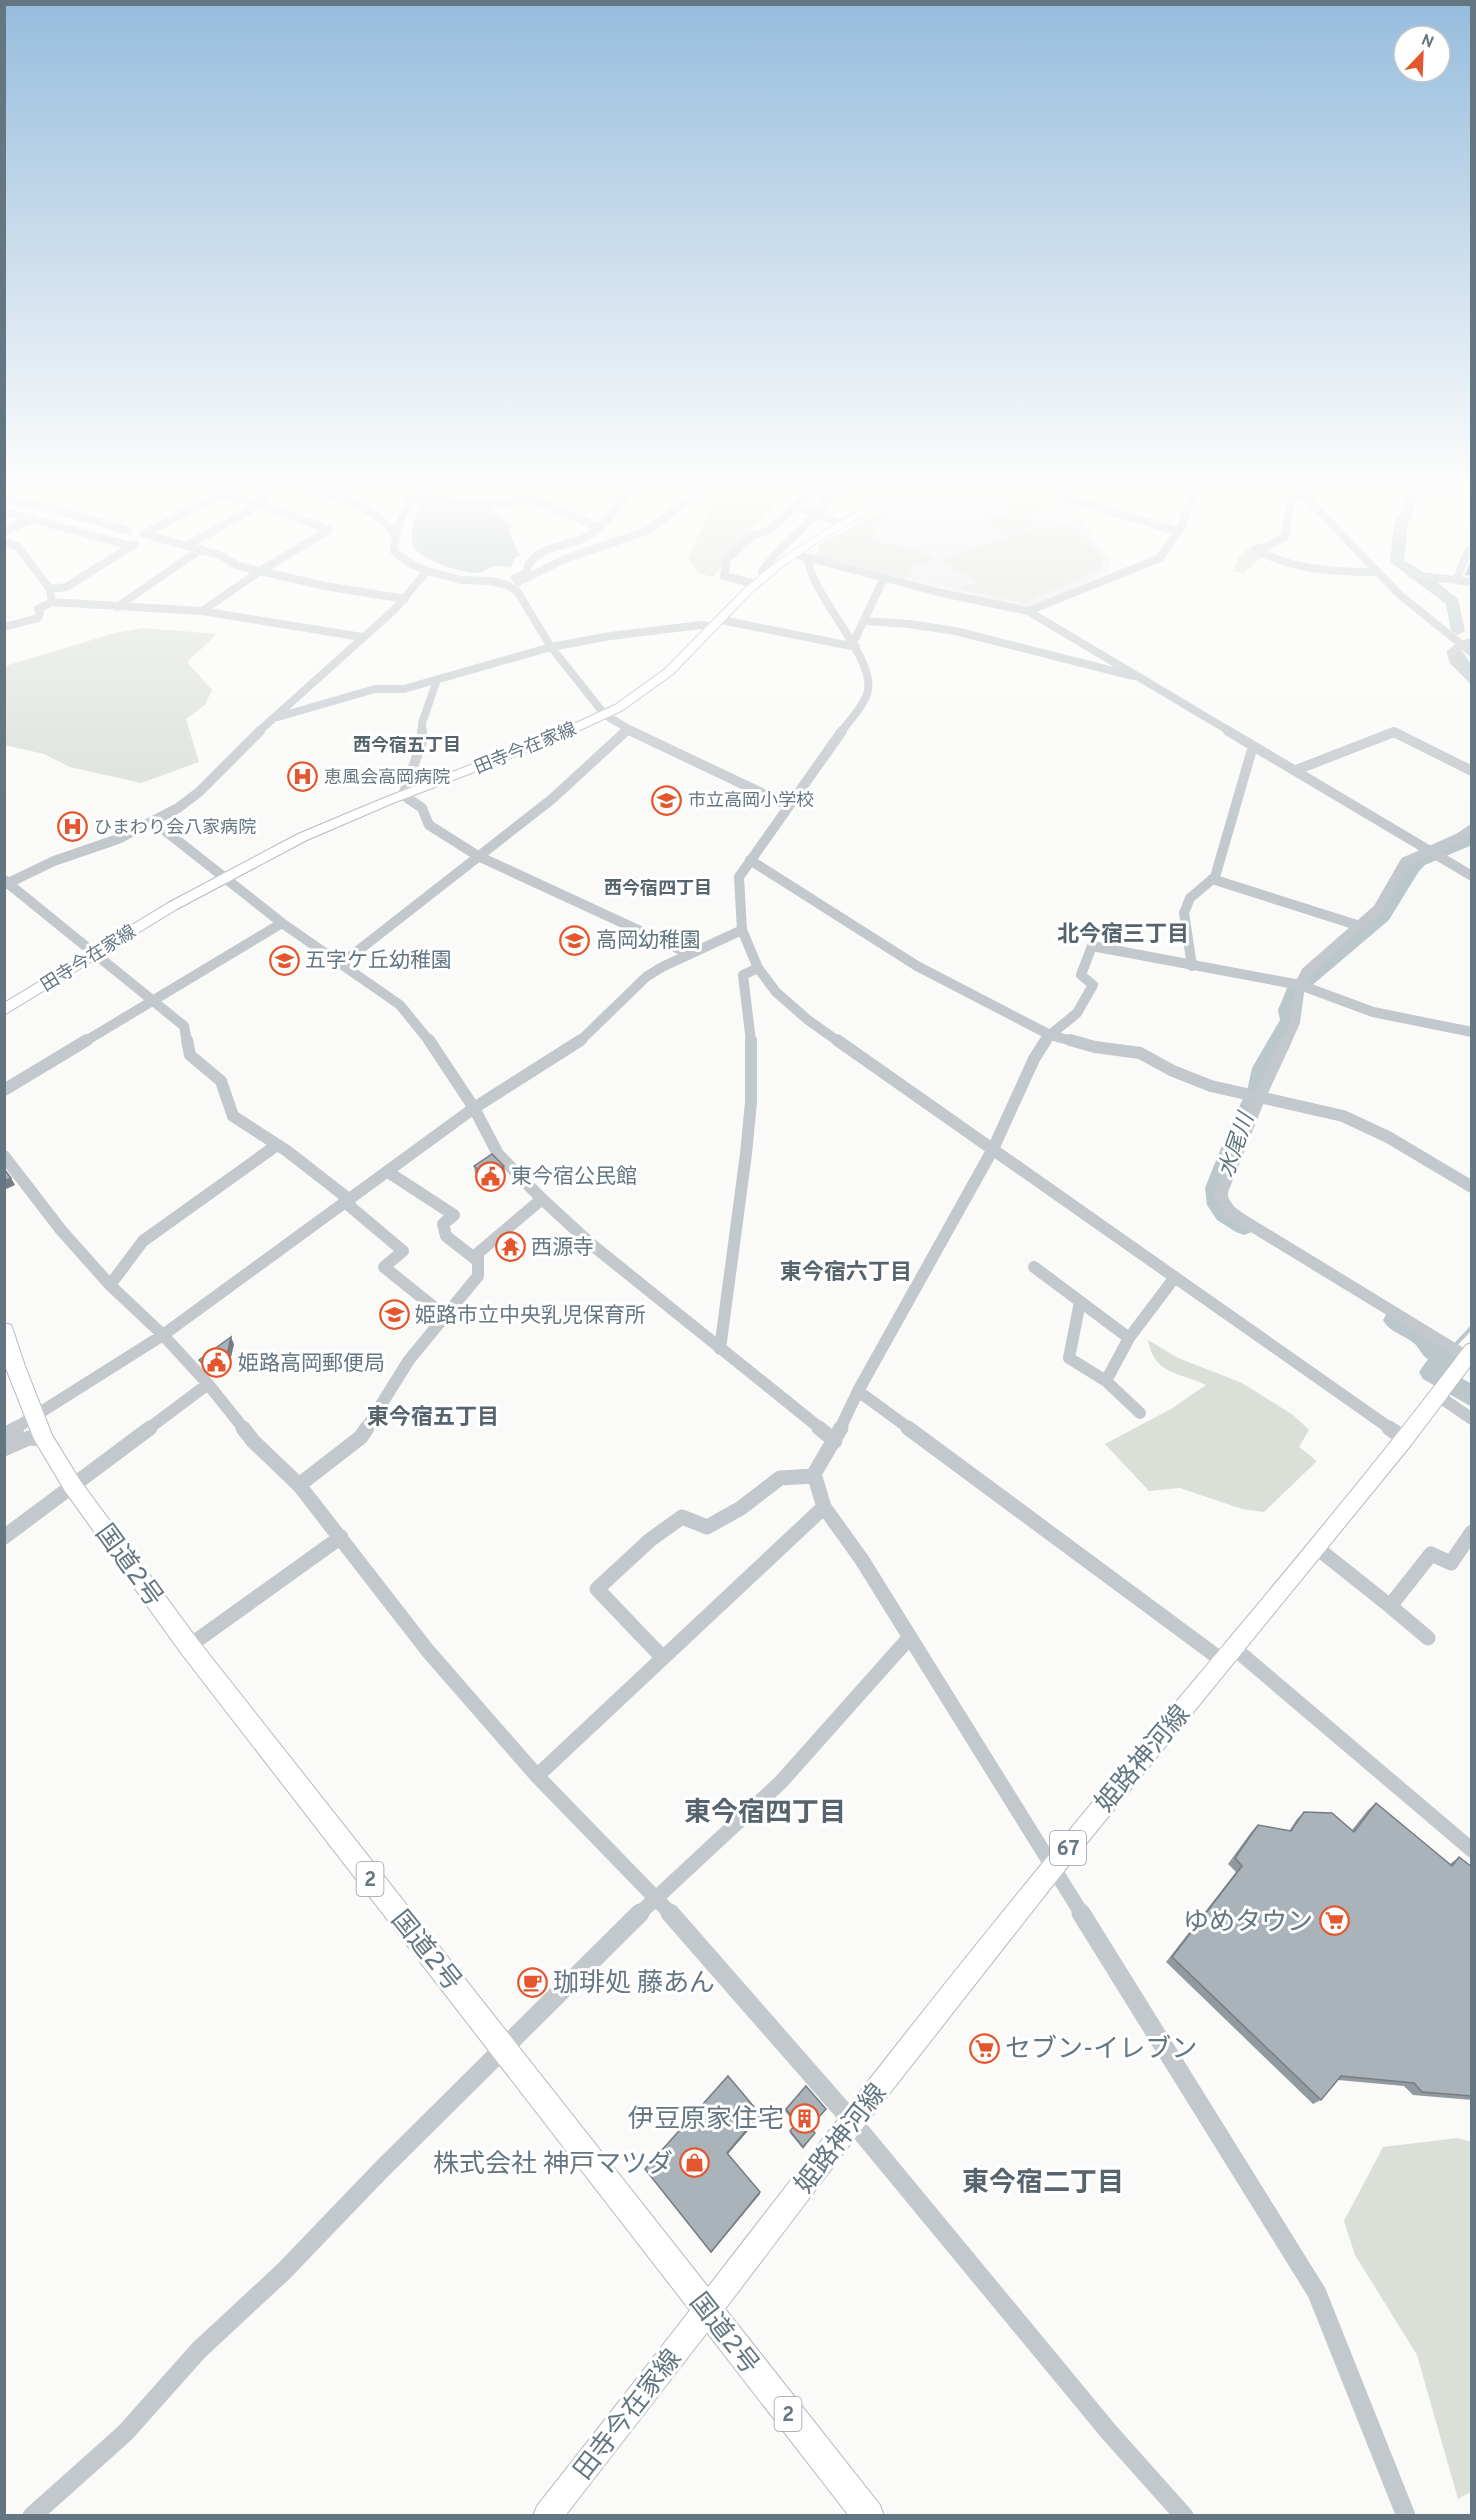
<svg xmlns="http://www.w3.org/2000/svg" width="1476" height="2520" viewBox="0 0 1476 2520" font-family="Overpass,'Noto Sans JP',sans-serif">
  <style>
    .built { fill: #e8e9e9 }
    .green { fill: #dadfd7 }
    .water { fill: #bbc7cb }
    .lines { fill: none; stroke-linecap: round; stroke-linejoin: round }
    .stream { stroke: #bbc7cb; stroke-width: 4 }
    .river { fill: #bbc7cb; fill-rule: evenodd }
    .major-casing { stroke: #b5babe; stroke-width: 2 }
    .highway-casing { stroke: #b4b9bd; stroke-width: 2 }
    .minor-far4 { stroke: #c3c8cc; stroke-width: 8 }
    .minor-far3 { stroke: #c3c8cc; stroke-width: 10 }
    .minor-far2 { stroke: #c3c8cc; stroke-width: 12 }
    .minor-far1 { stroke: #c3c8cc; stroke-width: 15 }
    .minor { stroke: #c3c8cc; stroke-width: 19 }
    .major { fill: #fff; fill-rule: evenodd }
    .highway { fill: #fff; fill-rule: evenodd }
    .wall { fill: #929a9f }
    .shaded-wall { fill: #777d82 }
    .building { fill: #aab3b9; stroke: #777d82; stroke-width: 1.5 }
    .labels { text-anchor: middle; stroke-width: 6; stroke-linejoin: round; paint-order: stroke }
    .far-neighbourhood-label { font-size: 18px; font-weight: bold; fill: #57646e; stroke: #fff }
    .far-street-label { font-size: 18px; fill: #657683; stroke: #fff }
    .far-poi-label { font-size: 18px; fill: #657683; stroke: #fff; text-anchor: start }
    .shield { fill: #fff; stroke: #939fa8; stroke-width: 1.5 }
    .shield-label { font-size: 20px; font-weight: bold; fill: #657683 }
    .poi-label { font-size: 21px; fill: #657683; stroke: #fff; text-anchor: start }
    .neighbourhood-label { font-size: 22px; font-weight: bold; fill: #57646e; stroke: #fff }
    .water-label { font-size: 22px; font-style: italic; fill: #60757c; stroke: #fff }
    .near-street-label { font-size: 26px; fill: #657683; stroke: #fff }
    .near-poi-label { font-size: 26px; fill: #657683; stroke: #fff; text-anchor: end }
    .near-neighbourhood-label { font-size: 27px; font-weight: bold; fill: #57646e; stroke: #fff }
  </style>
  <rect width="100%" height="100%" fill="#fafaf8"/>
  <path class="built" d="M929,484H1053L1110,559L1109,572L1029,608L820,559L819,545Z"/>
  <path class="green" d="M736,484H791L713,577L698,573L688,558L711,507Z
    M1029,491L1055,504L1023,516L1037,524L1007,535L983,522L1013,511L997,502Z
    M875,514L888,518L871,526L876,534L870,540L922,551L934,560L908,569L910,576L907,579L816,556L819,545Z
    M1070,521L1104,558L1101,569L1024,603L959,589L977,582L940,560L1040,526L1050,527Z
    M1249,548L1263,555L1243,574L1233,571L1239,556Z
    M143,628L217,634L187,662L212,690L205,705L186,719L199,762L141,783L70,767L44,754L5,745V666L115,633Z
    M1148,1340L1178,1358L1242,1383L1293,1415L1309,1430L1299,1447L1317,1461L1264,1512L1242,1509L1180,1488L1149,1491L1105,1444L1171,1409L1206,1385C1178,1372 1154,1374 1148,1340Z
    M1458,2138L1472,2142V2491L1458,2499L1417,2355L1355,2255L1344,2221L1383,2147Z"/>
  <path class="water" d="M431,500L488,509L513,526L508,531C515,540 514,546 520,555L514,559L511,567C506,567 497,565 492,567C487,569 483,573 475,573C461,573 417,559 413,545C409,533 417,514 420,503Z"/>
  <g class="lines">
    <path class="stream" d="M1444,1357L1472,1327"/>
    <path class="river" d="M1472,484V491L1420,495L1415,500V510L1408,523L1404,560L1431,577L1458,599L1465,631L1458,635L1451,631L1446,604L1390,562L1394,523L1403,510V499L1412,488Z
      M1457,650L1462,651L1472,665V678C1461,676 1453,664 1450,654Z
      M1472,832V845L1425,865L1419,871L1389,920L1303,993L1298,1010L1300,1020L1272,1068L1267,1091L1251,1123L1227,1188L1229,1203L1252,1220L1255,1226L1252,1232L1244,1235L1236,1232L1217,1220L1207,1205L1205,1188L1231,1123L1247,1091L1252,1068L1280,1020L1278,1010L1288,986L1376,912L1403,868L1413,857Z
      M1395,1311L1435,1333L1439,1342L1452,1350L1456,1357L1447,1370L1472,1384V1407L1423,1379L1419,1372L1428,1359C1421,1355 1420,1349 1415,1344C1405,1335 1390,1333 1383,1320L1387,1313Z"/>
    <defs>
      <path id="major" d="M908,484H920L823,539L786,564L752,592L673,674L623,710L563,738L393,803L307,840L177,909L4,1015V1003L168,903L298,834L384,798L554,733L615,705L665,669L745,588L779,560L835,524Z
        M1472,1343V1364L1411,1445L1060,1876L861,2130L716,2321L565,2516H533L537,2506C707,2291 871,2072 1045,1860C1185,1688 1332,1522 1466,1345Z"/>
      <path id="highway" d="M4,1323L11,1325L13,1330L25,1366L52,1435L79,1479L197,1639L880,2505L884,2516H849L181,1653L65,1491L34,1439L5,1366Z"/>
    </defs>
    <use href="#major" class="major-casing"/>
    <use href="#highway" class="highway-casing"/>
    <path class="minor-far4" d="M304,484C335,497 373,505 394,533
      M427,484C406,503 396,523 394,551L411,564L427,571L461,580L491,581L507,585L517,591L551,647L605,715L634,732
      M472,484L498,486L525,484
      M1056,484L1068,499L1176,531
      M1293,484L1400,595L1472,653
      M1113,489L1118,484
      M1300,493L1291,499L1285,537L1265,547L1255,549C1293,570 1333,572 1376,572
      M219,495L261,504L329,530L260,571L238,566L222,556L144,534Z
      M332,497L350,484
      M4,499L50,508L128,531
      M409,500L449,501L487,506L530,498L598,527
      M796,506L841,524
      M4,512L132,546
      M4,531L34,518
      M4,541L18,547L50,589L51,597
      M188,545L261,504L263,494L276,484
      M1472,550L1468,551L1456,580L1472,582
      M794,554L942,593L1028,611L1231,732
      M808,560C814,600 879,661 867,694C863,707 849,721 841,732
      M260,571L325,586L405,599
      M1412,575L1456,580
      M765,576L762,572L773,557L815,516L840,484
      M515,578L527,573L528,565C542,545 567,547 586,537C607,526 619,503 632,484
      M518,582L567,558L647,531L700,491L701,484
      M756,584L724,576L727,559L752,536L770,530L820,484
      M50,589L66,587L135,544
      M117,607L201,549
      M202,611L260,571
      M1028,611L1160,558L1181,527L1197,484
      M721,620L856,647
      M864,621L909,624L955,631L1133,676
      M4,627L38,618L40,614L38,609L52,602L202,611L362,637
      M1472,642L1460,645L1451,653L1454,662L1472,680
      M853,643L884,578
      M278,717L375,689H404L551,647L610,636L701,625L714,627
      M258,732L394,610L427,571
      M422,732V723L437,680
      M625,732L628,729"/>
    <path class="minor-far3" d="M422,731V742L403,795L422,808L429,825L478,856L690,954
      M631,731L789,806
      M1228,731L1472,876
      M1296,770L1394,732L1472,771
      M154,822L282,923L400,1005L430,1042
      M1472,829L1459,838L1405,862L1378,909L1306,972L1300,985L1373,1012L1472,1032
      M750,860L917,966L1050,1035L1076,1042
      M1212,879L1360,926
      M4,880L184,1026L187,1042
      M4,885L54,861L118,839L178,808L199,792L260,731
      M341,964L552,799L626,731
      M1192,966L1184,913L1190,898L1215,877L1253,746
      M84,1042L282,923
      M579,1042L646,977L662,967L742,930
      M751,1042L743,975L758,968
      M839,1042L808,1020L776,992L758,968L742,930L739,877L842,731
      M1045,1042L1050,1035L1077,1013L1093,985L1081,975L1092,946L1300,985L1295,1022L1286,1042"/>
    <path class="minor-far2" d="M187,1040L190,1055L221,1081L233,1116L287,1151L350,1200
      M429,1040L474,1108L498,1154L542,1199L591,1244L821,1429
      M837,1040L1391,1429
      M1070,1040L1095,1047L1140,1053L1173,1071L1211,1086L1343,1116L1388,1137L1472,1187
      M1286,1040L1260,1096L1220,1196L1231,1213L1472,1360
      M4,1090L87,1040
      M4,1156L61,1230L110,1285L163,1335L208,1384L244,1429
      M388,1172L454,1215L443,1224L446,1236L478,1261
      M346,1203L403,1251L384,1267L445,1316
      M1034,1267L1129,1338
      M110,1285L143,1241L277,1145
      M1080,1302L1069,1358L1106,1381L1140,1413
      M720,1349L746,1154L751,1102V1040
      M1106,1381L1129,1338L1175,1277
      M858,1391L910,1429
      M1437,1395L1472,1419
      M14,1429L163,1335L474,1108L581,1040
      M148,1429L208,1384
      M366,1429L409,1360L478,1276V1253L542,1199
      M840,1429L858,1391L993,1149L1034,1059L1046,1040"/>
    <path class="minor-far1" d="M243,1428L254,1442L299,1485L428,1651L537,1776L671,1914
      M819,1428L835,1441
      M841,1428L814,1474L824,1507L862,1560L1082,1914
      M908,1428L1223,1661
      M1389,1428L1405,1439
      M4,1435L17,1428
      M4,1449L29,1438L44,1439
      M299,1485L361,1437L367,1428
      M4,1537L150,1428
      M1317,1548L1390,1606L1431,1554L1451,1563L1472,1532
      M1390,1606L1428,1638
      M189,1646L341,1537
      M1234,1648L1472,1850
      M663,1658L597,1589L650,1540L682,1517L707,1527L741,1508L780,1478L814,1476
      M537,1776L824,1507
      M639,1914L781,1782L910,1637"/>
    <path class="minor" d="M670,1913L852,2121L1109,2432L1184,2516
      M1081,1913L1317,2293L1406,2516
      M32,2516L125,2433L199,2350L284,2271L381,2170L640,1913"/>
    <use href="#major" class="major"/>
    <use href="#highway" class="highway"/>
  </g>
  <path class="wall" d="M1472,558V576L1465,575Z
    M474,1166H504L505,1173L501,1176L503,1183L495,1189L475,1173Z
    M234,1344L230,1361L224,1369L210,1373L203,1366L199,1360Z
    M1376,1803L1450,1864L1459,1857L1472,1867V2100L1413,2095L1404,2086L1338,2080L1321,2100L1313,2104L1166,1962L1236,1872L1228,1864L1252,1831L1258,1825L1289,1831L1297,1819L1304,1812L1352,1830L1368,1810Z
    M786,2109H826L810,2128L815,2133L803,2149L790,2133V2131L796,2125L785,2111Z"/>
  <path class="shaded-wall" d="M504,1166L505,1173L497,1178L496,1171Z
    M502,1176L503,1183L495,1189L493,1182Z
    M11,1178L15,1185L4,1190V1181Z
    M231,1337L234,1344L230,1361L224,1369L210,1373L206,1367Z
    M760,2114V2117L727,2155V2153Z
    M760,2192V2194L711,2253V2252Z"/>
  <path class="building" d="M492,1154L504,1166L496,1171L502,1176L493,1182L474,1166Z
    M4,1169L11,1178L4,1181Z
    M231,1337L227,1355L221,1362L206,1367L199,1360Z
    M1376,1803L1452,1866L1459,1857L1472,1867V2096L1422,2092L1414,2083L1341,2076L1321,2100L1172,1957L1242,1866L1235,1858L1258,1825L1291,1831L1304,1812L1332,1813L1354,1832Z
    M728,2076L760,2114L727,2153L760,2192L711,2252L645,2169Z
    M806,2086L826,2109L810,2127L815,2133L803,2147L790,2131L797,2123L786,2109Z"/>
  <linearGradient id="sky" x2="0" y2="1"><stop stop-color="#96bcdc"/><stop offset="0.58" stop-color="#fdfdfc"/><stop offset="1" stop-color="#fdfdfc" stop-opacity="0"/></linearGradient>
  <rect width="1476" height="837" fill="url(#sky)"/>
  <defs>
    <symbol id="hospital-ring" viewBox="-11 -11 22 22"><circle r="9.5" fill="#fff" stroke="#e4572e" stroke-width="1.5"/><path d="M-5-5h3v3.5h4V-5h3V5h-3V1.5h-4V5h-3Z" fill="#e4572e"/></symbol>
    <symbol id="school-ring" viewBox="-11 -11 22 22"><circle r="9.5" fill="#fff" stroke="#e4572e" stroke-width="1.5"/><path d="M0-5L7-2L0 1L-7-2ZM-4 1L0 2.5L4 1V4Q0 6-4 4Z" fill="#e4572e"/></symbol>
    <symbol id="civic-ring" viewBox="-11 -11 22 22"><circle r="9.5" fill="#fff" stroke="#e4572e" stroke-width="1.5"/><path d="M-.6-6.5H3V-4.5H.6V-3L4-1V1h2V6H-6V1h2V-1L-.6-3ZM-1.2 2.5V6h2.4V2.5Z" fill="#e4572e"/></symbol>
    <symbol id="temple-ring" viewBox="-11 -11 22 22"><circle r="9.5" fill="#fff" stroke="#e4572e" stroke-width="1.5"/><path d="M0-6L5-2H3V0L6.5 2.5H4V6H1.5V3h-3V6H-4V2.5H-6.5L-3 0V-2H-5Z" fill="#e4572e"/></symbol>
    <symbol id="supermarket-ring" viewBox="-11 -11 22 22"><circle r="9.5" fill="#fff" stroke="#e4572e" stroke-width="1.5"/><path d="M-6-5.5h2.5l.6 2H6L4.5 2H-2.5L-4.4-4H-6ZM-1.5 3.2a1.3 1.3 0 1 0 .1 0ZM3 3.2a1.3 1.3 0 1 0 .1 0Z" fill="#e4572e"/></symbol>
    <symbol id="cafe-ring" viewBox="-11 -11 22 22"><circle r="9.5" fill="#fff" stroke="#e4572e" stroke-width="1.5"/><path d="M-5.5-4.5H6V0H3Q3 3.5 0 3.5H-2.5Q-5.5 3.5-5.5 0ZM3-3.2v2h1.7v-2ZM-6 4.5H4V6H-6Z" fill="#e4572e"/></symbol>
    <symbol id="building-ring" viewBox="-11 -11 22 22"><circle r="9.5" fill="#fff" stroke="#e4572e" stroke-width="1.5"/><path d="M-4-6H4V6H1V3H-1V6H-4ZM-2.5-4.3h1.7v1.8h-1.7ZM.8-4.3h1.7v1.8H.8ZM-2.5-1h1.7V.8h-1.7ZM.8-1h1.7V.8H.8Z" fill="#e4572e"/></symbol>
    <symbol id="shop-ring" viewBox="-11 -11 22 22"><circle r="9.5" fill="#fff" stroke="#e4572e" stroke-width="1.5"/><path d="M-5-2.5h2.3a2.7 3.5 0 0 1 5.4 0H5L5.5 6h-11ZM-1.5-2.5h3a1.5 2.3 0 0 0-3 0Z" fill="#e4572e"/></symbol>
  </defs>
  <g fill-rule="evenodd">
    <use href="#hospital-ring" x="286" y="760" width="33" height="33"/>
    <use href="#school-ring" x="650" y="784" width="33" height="33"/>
    <use href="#hospital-ring" x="56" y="810" width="33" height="33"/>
    <use href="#school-ring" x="558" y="924" width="33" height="33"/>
    <use href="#school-ring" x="268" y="944" width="33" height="33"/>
    <use href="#civic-ring" x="474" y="1160" width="33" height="33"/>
    <use href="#temple-ring" x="494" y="1230" width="33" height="33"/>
    <use href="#school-ring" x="378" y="1298" width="33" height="33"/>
    <use href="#civic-ring" x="200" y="1346" width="33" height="33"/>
    <use href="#supermarket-ring" x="1318" y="1904" width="33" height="33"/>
    <use href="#cafe-ring" x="516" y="1966" width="33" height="33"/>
    <use href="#supermarket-ring" x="968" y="2032" width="33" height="33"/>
    <use href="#building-ring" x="788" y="2102" width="33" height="33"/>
    <use href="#shop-ring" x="678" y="2146" width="33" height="33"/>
  </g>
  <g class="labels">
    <g class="far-neighbourhood-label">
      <text x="407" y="751">西今宿五丁目</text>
      <text x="658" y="894">西今宿四丁目</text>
    </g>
    <g class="far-street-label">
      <text transform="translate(525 748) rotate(-22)" y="6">田寺今在家線</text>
      <text transform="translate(88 958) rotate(-32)" y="6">田寺今在家線</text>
    </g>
    <g class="far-poi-label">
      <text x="324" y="783">恵風会高岡病院</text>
      <text x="688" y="806">市立高岡小学校</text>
      <text x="94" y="833">ひまわり会八家病院</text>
    </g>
    <g class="shield">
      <rect x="1050" y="1831" width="36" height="34" rx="4.5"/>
      <rect x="356.5" y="1862" width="27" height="34" rx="4.5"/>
      <rect x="774.5" y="2397" width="27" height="34" rx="4.5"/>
    </g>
    <g class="shield-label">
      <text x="1068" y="1855">67</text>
      <text x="370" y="1886">2</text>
      <text x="788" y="2421">2</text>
    </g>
    <g class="poi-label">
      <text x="596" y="947">高岡幼稚園</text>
      <text x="305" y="967">五字ケ丘幼稚園</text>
      <text x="511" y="1183">東今宿公民館</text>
      <text x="531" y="1254">西源寺</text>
      <text x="415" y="1322">姫路市立中央乳児保育所</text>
      <text x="238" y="1370">姫路高岡郵便局</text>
    </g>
    <g class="neighbourhood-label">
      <text x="1123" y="941">北今宿三丁目</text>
      <text x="846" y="1279">東今宿六丁目</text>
      <text x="433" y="1424">東今宿五丁目</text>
    </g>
    <g class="water-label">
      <text transform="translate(1235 1145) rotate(-71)" y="8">水尾川</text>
    </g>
    <g class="near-street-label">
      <text transform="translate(130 1565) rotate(54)" y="9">国道2号</text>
      <text transform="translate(1142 1758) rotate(-50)" y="9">姫路神河線</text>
      <text transform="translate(427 1950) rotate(51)" y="9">国道2号</text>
      <text transform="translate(840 2138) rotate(-52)" y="9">姫路神河線</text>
      <text transform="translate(725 2333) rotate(52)" y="9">国道2号</text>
      <text transform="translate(627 2414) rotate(-52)" y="9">田寺今在家線</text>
    </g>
    <g class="near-poi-label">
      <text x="1313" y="1930">ゆめタウン</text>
      <text x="553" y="1991" text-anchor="start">珈琲処 藤あん</text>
      <text x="1005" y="2057" text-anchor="start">セブン-イレブン</text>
      <text x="784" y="2127">伊豆原家住宅</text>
      <text x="673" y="2172">株式会社 神戸マツダ</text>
    </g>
    <g class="near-neighbourhood-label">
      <text x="765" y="1821">東今宿四丁目</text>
      <text x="1043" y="2191">東今宿二丁目</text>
    </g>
  </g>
  <rect width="1476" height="2520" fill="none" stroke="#657683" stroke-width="12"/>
  <g transform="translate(1422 54) rotate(23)"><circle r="28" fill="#ffffff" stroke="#c1c8cd" stroke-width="1.5"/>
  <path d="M0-4.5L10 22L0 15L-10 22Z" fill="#e4572e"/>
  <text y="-9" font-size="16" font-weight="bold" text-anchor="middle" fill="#657683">N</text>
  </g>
</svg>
